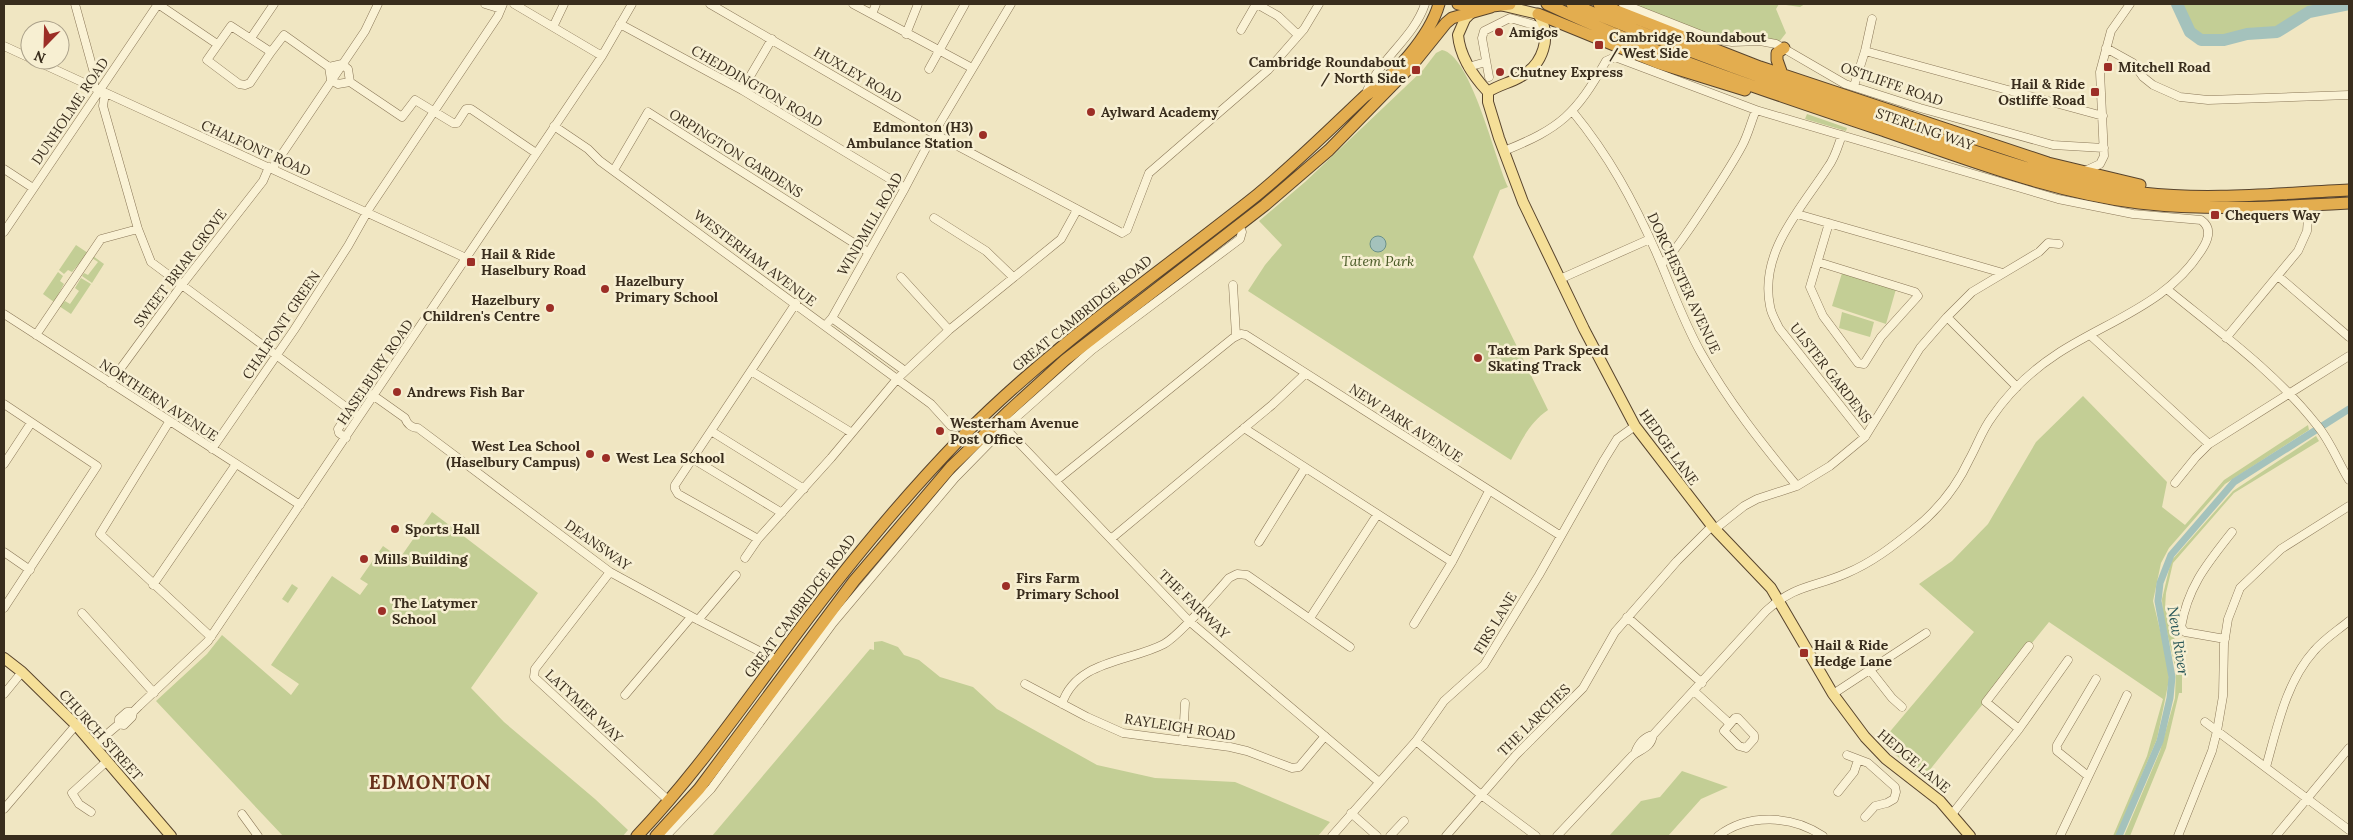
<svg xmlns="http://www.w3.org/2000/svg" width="2353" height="840" viewBox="0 0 2353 840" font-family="Lora,serif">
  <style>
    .green { fill: #c3ce95 }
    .water { fill: #a4c2bc; stroke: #6b918a }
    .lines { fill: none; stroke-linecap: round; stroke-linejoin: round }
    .canal { stroke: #a4c2bc; stroke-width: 7 }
    .river { stroke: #a4c2bc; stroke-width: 12 }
    .minor-casing { stroke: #8a7758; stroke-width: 9 }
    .major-casing { stroke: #58442d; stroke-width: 12 }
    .highway-casing { stroke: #58442d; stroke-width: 13 }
    .minor { stroke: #faf2d5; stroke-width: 8 }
    .major { stroke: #f5df98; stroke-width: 10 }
    .highway { stroke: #e3ad4f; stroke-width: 11 }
    .poi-dot { fill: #9c2e26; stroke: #f7efd2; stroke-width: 2 }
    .labels { text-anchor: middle; stroke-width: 5; stroke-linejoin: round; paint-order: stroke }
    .poi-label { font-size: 14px; font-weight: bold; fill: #392d1d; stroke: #f7efd2; text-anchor: start }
    .street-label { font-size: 14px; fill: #392d1d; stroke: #f7efd2 }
    .park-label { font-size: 14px; font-style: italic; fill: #465723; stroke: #f7efd2 }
    .water-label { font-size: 15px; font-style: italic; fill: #2c595a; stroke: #f7efd2 }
    .district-label { font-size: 19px; font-weight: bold; letter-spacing: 1px; fill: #68311b; stroke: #f7efd2 }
  </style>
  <rect width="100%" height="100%" fill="#f0e6c2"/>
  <path class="green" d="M1632,4H1805L1800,7L1779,4L1776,9L1786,33L1779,42C1755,37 1731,39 1707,33C1682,27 1656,13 1632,4Z
    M2181,4H2337L2306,10L2277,29L2212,39C2187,35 2192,21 2181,4Z
    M1442,50C1471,55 1495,160 1508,187L1500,190L1473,257L1548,410C1530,422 1521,441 1511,460L1248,291L1265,265L1282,245L1259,221L1305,182L1423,70L1436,53Z
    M1807,114L1847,128L1846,131L1805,119Z
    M76,245L88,253L72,272L68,270L64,274L59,270Z
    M93,256L104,264L92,283L82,276L84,273L88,275L98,262L92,258Z
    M58,272L63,276L60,281L64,284L54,302L43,294Z
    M1842,273L1896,289L1886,324L1832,306Z
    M81,278L91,284L71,314L59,306L65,301L70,304L79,291L75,288Z
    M1842,312L1874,322L1870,337L1839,328Z
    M2083,396L2167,482L2162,507L2185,525L2224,480L2308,425L2309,430L2225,484L2169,548L2161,563L2153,601L2168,663L2169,680L2157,739L2116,836H2113L2147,756L2163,699L2049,622L1924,777L1883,745L1882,741L1974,632L1919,584L1952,561L1988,524L2036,442Z
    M2316,436L2319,441L2234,493L2173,563L2166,593L2165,608L2182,663V693H2179L2166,748L2130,836H2124L2160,751L2175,698L2176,670L2163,616L2162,599L2171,561L2233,491Z
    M432,512L538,593L471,688L504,722L595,799L628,830L623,836H283L156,701L207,654L222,635L291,695L299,684L271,665L332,576L360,595L368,584L360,579L383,546L400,558Z
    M292,584L298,588L288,603L282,599Z
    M882,641L898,647L904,655L919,660L940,677L973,687L997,709L1097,765L1155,778L1235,782L1330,822L1318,836H712L870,649L874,650V642Z
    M1682,771L1728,787L1701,799L1668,836H1609L1641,801L1660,797Z"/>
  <path class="water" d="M1370 244a8 8 0 1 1 16 0a8 8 0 1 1-16 0Z"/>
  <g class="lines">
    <path class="canal" d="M2119,836L2160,741L2170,698L2172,677L2158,601L2160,583L2171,555L2234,482L2349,409"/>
    <path class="river" d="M2177,4L2190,32L2201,40H2224L2247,34L2277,32L2309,12L2349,4"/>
    <defs>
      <path id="minor" d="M75,4L94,73V87
        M158,4L217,44
        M485,4L501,9
        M514,4L602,56
        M710,4L918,125L1122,233L1127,230L1149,173L1268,70L1304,29L1319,4
        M853,4L972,68
        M1257,4L1278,16L1298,35
        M1623,4L1709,38L1732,42L1760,41L1776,44L1845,84L1920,108L2053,145L2104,148
        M872,14L876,4
        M620,24L742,90L905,188
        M231,26L271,52L250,83L245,85L239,84L207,60Z
        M553,27L564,4
        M1241,30L1256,4
        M906,34L918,4
        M251,38L274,4
        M4,46L30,58
        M2106,48L2133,63L2143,77L2153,85L2180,97L2208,100L2349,95
        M1865,51L2103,116
        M271,52L284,35L329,67
        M34,60L466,258
        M342,64L348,69L350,82L338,84L331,80L329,67Z
        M1468,67L1486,62
        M929,69L965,4
        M1489,77L1482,38L1484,31L1510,18L1545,28
        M350,82L402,117L415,100L453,123H457L466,109H471L536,153
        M1854,86L1865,51L1872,19
        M742,90L772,39
        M105,93L103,106L138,229L151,262L354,413
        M1365,96C1377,60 1413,40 1425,4
        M1573,112C1609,156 1633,200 1656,252C1671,286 1683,321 1701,353C1728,401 1762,444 1797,486
        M554,126L588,149L600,161L931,404L951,426L956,427
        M1842,135C1838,146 1835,158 1828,167C1801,209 1759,252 1770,306C1771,314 1776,321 1779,328L1865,437
        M1504,151C1561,128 1576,114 1606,61L1615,57L1756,110L2058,199L2133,214L2201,220C2211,227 2209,237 2204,246C2171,303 2109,320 2057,354C2031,371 2009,392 1992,417C1982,430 1977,446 1969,460C1956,488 1937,511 1913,530C1892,547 1871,563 1847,573C1813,588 1796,584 1766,611L1653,735
        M4,169L33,188
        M272,169L365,31L378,4
        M614,170L648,112L868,252
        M2087,170L2100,164L2104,156L2100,72L2111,31L2130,4
        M1797,214L2003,273
        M934,218L986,251L1013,277
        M4,232L158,4
        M1818,262L1915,292L1918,296L1881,337L1864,364L1858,363L1823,316L1810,287L1829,223
        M1661,264C1672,260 1733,163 1742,146C1748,135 1751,122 1756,110
        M2278,276L2349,337
        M901,277L949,330
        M1560,279L1650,239
        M1233,285L1236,335
        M2168,290C2218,331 2276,373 2316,424C2330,440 2338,462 2349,480
        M4,314L300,505
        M1947,317L2017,387
        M832,318L905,371
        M825,326L832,318L905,188L934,133L1011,4
        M36,335L101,239L138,229
        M2090,335L2209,444
        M2226,338L2298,251L2307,231L2309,205
        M751,371L852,433
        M110,383L181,286L263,181L269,167
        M4,404L97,466L4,608
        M169,422L100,534L211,637
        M1005,428L1189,621L1379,782
        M1244,428L1452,562
        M711,431L804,489
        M346,438L339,433L338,429L363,392L374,396L405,418C407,424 412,428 418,428L610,572L698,620L777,660
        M212,449L294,330L348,246L370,207L498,16L503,4
        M693,459L782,513
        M4,464L31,423
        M1057,480L1233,338L1241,334L1246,335L1561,536
        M2175,483L2196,457L2209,444L2349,356
        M1715,529L1744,506L1757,499L1797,486L1830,466L1865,437L1920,348L1947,317L1972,292L2039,252L2048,243L2059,244
        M1112,538L1272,405L1305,374
        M758,539L678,494L675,489V485L796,303
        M1259,542L1305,468
        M4,552L30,570
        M745,558L758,539L831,458L897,379L949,330L1061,239L1077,210
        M610,572L535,669L534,677L669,801
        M153,585L236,464
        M82,613L154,693
        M1627,617L1702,683
        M1310,618L1377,515
        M698,620L736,575
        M1414,624L1452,562L1489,491
        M2225,639L2185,632L2181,627C2188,586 2207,564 2232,532
        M1870,670L1892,698L1902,707
        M1025,684L1087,717L1123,733L1230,747L1247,751L1292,768L1299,767L1325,736
        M1694,691L1729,723
        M4,694L22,672
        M1833,694L1926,633
        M625,695L691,617
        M1062,704C1076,660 1130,662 1164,644C1180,635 1215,594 1229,578L1237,574L1247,575L1350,647
        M1735,718H1738L1754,735V739L1746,748L1739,746L1724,731Z
        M2205,722L2349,830
        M119,724L124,725L132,717L133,712
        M2019,729L1986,702L2029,646
        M1183,741L1185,703
        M1416,741L1480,794L1536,836
        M93,746L119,724V719L127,712H133L139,706L208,641L602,56L632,4
        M1847,755L1868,763L1895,787L1896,792L1894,799L1887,803L1875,806L1865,817
        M2266,767C2277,728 2286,682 2314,651C2324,639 2337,631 2349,621
        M2088,776L2057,751V745L2096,679
        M1838,792L1854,772L1858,760
        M4,809L76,725
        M91,812L79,804L72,793L106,762
        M1351,813L1377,836
        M1953,813L2019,729L2068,660
        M242,814L258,836
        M666,836L711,789L833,623L955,478L1002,430L1092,350L1240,239L1242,232L1239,225
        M1332,836L1416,741L1444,701L1484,665L1539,575L1604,460L1617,439L1635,426
        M1390,836L1404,821
        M1446,836L1516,755L1583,688L1615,632L1677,561L1712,526
        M1557,836L1632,756C1641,749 1651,748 1653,735C1644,737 1638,745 1635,753
        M1718,836C1748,813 1792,815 1823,836
        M2060,836L2127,695
        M2178,836L2212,751L2217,731L2223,696L2224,644L2228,619L2240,588L2281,549L2349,506
        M2276,836L2349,748"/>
      <path id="major" d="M1472,12L1465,19L1458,35C1460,57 1473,76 1488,92V102L1499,138L1523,202L1584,329L1635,426L1712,526L1771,588L1833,694L1865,737L1886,759L1940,801L1970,836
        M1488,92C1498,85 1510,83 1520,77C1543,65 1553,36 1538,14L1504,6
        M4,658L22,672L76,725L171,836"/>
      <path id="highway" d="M1458,4L1475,8L1510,4
        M1547,4C1656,55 1771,93 1885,131C1969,160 2051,192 2139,203C2209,211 2280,207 2349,203
        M1572,4C1678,49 1787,87 1896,124C1977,152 2057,182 2142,193C2211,201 2280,193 2349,190
        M1599,4L1760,67L2048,163L2140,185
        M1538,14L1658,63L1745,90
        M1782,74L1777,60V53L1784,48
        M637,836C689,781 732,721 777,660C834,582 894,507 961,438C1051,346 1157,275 1257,195C1295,164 1330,129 1365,96C1393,78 1430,36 1439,4
        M656,836L699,789L854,581L951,467L1009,411L1065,360L1265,205L1329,150L1413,64L1446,23L1452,18L1491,7"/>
    </defs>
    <use href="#minor" class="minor-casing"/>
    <use href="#major" class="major-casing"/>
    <use href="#highway" class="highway-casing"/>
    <use href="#minor" class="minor"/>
    <use href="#major" class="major"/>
    <use href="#highway" class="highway"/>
  </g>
  <g class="poi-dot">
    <circle cx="1499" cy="32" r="5"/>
    <rect x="1594" y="40" width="10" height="10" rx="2.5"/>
    <rect x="2103" y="62" width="10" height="10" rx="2.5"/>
    <rect x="1411" y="65" width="10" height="10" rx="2.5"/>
    <circle cx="1500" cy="72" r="5"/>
    <rect x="2090" y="87" width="10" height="10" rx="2.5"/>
    <circle cx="1091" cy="112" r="5"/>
    <circle cx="983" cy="135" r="5"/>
    <rect x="2210" y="210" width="10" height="10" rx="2.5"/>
    <rect x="466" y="257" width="10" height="10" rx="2.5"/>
    <circle cx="605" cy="289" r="5"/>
    <circle cx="550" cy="308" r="5"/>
    <circle cx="1478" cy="358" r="5"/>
    <circle cx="397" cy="392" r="5"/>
    <circle cx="940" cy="431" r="5"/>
    <circle cx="590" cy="454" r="5"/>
    <circle cx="606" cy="458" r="5"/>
    <circle cx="395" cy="529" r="5"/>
    <circle cx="364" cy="559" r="5"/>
    <circle cx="1006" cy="586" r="5"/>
    <circle cx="382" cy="611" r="5"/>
    <rect x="1799" y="648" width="10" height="10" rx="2.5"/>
  </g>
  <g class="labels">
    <g class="poi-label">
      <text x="1509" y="37">Amigos</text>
      <text x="1609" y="42">Cambridge Roundabout<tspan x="1609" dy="16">/ West Side</tspan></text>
      <text x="1406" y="67" text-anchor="end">Cambridge Roundabout<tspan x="1406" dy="16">/ North Side</tspan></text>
      <text x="2118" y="72">Mitchell Road</text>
      <text x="1510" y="77">Chutney Express</text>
      <text x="2085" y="89" text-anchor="end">Hail &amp; Ride<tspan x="2085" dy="16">Ostliffe Road</tspan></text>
      <text x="1101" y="117">Aylward Academy</text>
      <text x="973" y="132" text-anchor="end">Edmonton (H3)<tspan x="973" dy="16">Ambulance Station</tspan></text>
      <text x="2225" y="220">Chequers Way</text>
      <text x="481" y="259">Hail &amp; Ride<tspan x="481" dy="16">Haselbury Road</tspan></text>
      <text x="615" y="286">Hazelbury<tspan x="615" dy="16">Primary School</tspan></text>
      <text x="540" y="305" text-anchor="end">Hazelbury<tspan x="540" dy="16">Children's Centre</tspan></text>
      <text x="1488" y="355">Tatem Park Speed<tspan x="1488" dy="16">Skating Track</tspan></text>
      <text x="407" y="397">Andrews Fish Bar</text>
      <text x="950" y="428">Westerham Avenue<tspan x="950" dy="16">Post Office</tspan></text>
      <text x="580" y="451" text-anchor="end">West Lea School<tspan x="580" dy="16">(Haselbury Campus)</tspan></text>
      <text x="616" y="463">West Lea School</text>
      <text x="405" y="534">Sports Hall</text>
      <text x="374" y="564">Mills Building</text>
      <text x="1016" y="583">Firs Farm<tspan x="1016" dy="16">Primary School</tspan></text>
      <text x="392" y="608">The Latymer<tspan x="392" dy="16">School</tspan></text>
      <text x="1814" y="650">Hail &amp; Ride<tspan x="1814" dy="16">Hedge Lane</tspan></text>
    </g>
    <g class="street-label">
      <text transform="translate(858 75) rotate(30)" y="5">HUXLEY ROAD</text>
      <text transform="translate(1892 84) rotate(19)" y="5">OSTLIFFE ROAD</text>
      <text transform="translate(757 86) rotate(30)" y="5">CHEDDINGTON ROAD</text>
      <text transform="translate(70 111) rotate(-56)" y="5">DUNHOLME ROAD</text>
      <text transform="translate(1925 129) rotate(19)" y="5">STERLING WAY</text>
      <text transform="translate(256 148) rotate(24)" y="5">CHALFONT ROAD</text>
      <text transform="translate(736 153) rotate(32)" y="5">ORPINGTON GARDENS</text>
      <text transform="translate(870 224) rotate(-60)" y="5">WINDMILL ROAD</text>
      <text transform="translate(755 258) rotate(37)" y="5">WESTERHAM AVENUE</text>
      <text transform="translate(180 268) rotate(-53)" y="5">SWEET BRIAR GROVE</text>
      <text transform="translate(1684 283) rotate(65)" y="5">DORCHESTER AVENUE</text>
      <text transform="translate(1082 313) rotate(-39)" y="5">GREAT CAMBRIDGE ROAD</text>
      <text transform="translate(281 325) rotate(-56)" y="5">CHALFONT GREEN</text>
      <text transform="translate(375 372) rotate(-56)" y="5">HASELBURY ROAD</text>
      <text transform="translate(1831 373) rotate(52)" y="5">ULSTER GARDENS</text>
      <text transform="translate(159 400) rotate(33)" y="5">NORTHERN AVENUE</text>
      <text transform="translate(1406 423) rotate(33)" y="5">NEW PARK AVENUE</text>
      <text transform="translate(1669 447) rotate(54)" y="5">HEDGE LANE</text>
      <text transform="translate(598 545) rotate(35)" y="5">DEANSWAY</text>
      <text transform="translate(1194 604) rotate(44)" y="5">THE FAIRWAY</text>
      <text transform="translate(800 606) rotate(-53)" y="5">GREAT CAMBRIDGE ROAD</text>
      <text transform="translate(1495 623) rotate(-59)" y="5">FIRS LANE</text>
      <text transform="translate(584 706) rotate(43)" y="5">LATYMER WAY</text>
      <text transform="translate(1534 720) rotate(-45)" y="5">THE LARCHES</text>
      <text transform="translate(1180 727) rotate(9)" y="5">RAYLEIGH ROAD</text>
      <text transform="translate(101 735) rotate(48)" y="5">CHURCH STREET</text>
      <text transform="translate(1914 761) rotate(40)" y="5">HEDGE LANE</text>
    </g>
    <g class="park-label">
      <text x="1378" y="266">Tatem Park</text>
    </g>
    <g class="water-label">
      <text transform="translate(2178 641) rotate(81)" y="5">New River</text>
    </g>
    <g class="district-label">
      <text x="430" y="789">EDMONTON</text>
    </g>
  </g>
  <rect width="2353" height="840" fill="none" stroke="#392d1d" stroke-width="10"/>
  <g transform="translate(45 45) rotate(203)"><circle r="24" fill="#f7efd2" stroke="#aba18a"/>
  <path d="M0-4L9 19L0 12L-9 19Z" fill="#9c2e26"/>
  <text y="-8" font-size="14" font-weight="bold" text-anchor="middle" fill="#392d1d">N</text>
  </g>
</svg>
